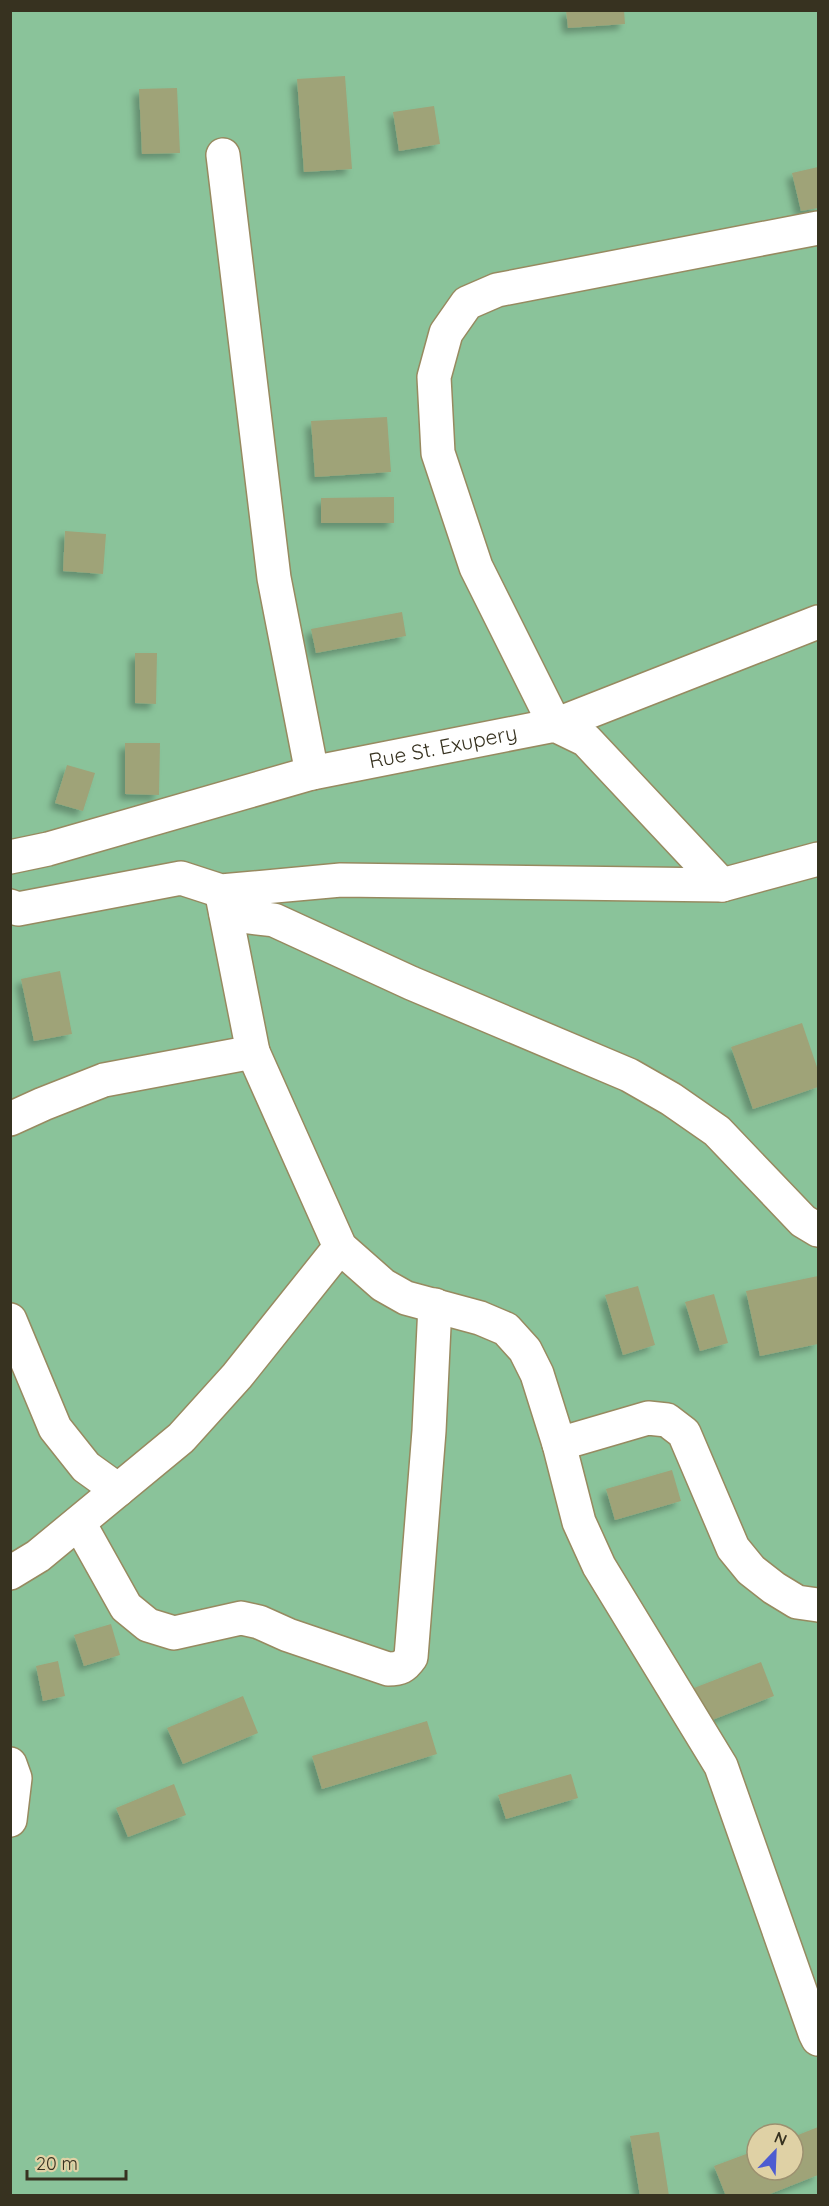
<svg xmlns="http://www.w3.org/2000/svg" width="829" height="2206" viewBox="0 0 829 2206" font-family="Quicksand,sans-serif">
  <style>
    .grass { fill: #8ac39a; fill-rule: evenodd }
    .building { fill: #9fa378; filter: url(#shadow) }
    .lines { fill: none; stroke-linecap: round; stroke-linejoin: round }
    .minor-casing { stroke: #978a60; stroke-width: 36 }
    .minor { stroke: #fff; stroke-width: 33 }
    .labels { text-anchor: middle; stroke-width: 6; stroke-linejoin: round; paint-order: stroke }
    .street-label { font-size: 21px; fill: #373220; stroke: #dfd1a5 }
  </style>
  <defs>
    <filter id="shadow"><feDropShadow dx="-5.5" dy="5.5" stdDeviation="3" flood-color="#0004"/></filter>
  </defs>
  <rect width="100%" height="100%" fill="#d2c499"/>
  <path class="grass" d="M11,11H818V2195L11,2196ZM757,2134H793V2170H757Z"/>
  <path class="building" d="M566,10H624L625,24L568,28Z
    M345,76L352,169L304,172L297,79Z
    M177,88L180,153L142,154L139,89Z
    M434,106L440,144L399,151L393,112Z
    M818,167V208L801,211L792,173Z
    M387,417L391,472L315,477L311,421Z
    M394,497V523H321V498Z
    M65,531L106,534L103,574L63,571Z
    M402,612L406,636L316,653L311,629Z
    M135,653H157L156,704L135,703Z
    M125,743H160L159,795L125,794Z
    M67,765L95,773L83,811L55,803Z
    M60,971L72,1034L34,1041L21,979Z
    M802,1023L818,1070V1087L753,1109L731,1047Z
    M818,1276V1344L760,1356L746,1291Z
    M638,1286L655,1345L623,1355L605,1295Z
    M714,1294L728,1343L700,1351L685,1302Z
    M672,1470L681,1501L615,1520L606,1489Z
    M111,1624L120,1655L84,1666L74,1635Z
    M58,1661L65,1696L43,1701L36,1666Z
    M761,1662L774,1696L707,1722L694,1688Z
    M243,1696L258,1733L183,1764L167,1728Z
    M427,1721L437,1754L322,1789L312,1756Z
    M571,1774L578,1798L506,1819L498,1795Z
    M174,1784L186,1815L128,1837L116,1808Z
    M818,2127V2175L765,2196H726L714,2166L757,2150V2170H793V2137Z
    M659,2132L669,2196H640L630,2136Z"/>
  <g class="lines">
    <defs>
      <g id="minor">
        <path d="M223,155L274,578L312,773"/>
        <path d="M818,228L497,290L467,303L446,333L434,377L438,453L476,567L555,725L818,622"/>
        <path id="s1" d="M10,857L48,849L312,773L555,725L586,740L722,885"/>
        <path d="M10,906L18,909L181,878L221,891L341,880L722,885L818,859"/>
        <path d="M226,914L274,920L411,983L629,1075L671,1099L717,1131L803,1221L818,1230"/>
        <path d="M253,1052L340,1247L383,1285L406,1298L480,1318L506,1329L525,1350L537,1374L559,1444L579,1522L599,1566L721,1766L815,2033L818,2039"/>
        <path d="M10,1119L43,1104L104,1080L253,1052L222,895"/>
        <path d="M10,1320L55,1428L86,1467L118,1490"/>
        <path d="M559,1444L648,1418L667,1420L684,1433L733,1548L751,1570L774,1588L797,1602L818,1605"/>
        <path d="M79,1523L126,1607L148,1625L174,1633L241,1618L259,1622L288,1635L388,1669C400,1669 404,1667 411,1657L429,1431L435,1305"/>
        <path d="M10,1573L38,1556L181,1438L237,1376L340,1247"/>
        <path d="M10,1764L15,1778L10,1820"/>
      </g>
    </defs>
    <use href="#minor" class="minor-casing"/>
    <use href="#minor" class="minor"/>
  </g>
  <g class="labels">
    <g class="street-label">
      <text dy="7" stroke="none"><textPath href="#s1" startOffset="447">Rue St. Exupery</textPath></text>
    </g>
  </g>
  <rect width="829" height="2206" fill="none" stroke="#373220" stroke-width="24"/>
  <g transform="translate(775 2152) rotate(23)"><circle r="28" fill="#dfd1a5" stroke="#9c9170" stroke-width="1.5"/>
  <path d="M0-4.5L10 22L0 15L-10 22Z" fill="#4d5cd1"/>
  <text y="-9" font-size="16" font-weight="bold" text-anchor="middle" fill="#373220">N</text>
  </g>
  <path d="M27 2170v9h99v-9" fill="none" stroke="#373220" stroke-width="3"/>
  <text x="36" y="2170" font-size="18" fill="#373220" stroke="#dfd1a5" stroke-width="4.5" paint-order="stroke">20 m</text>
</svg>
